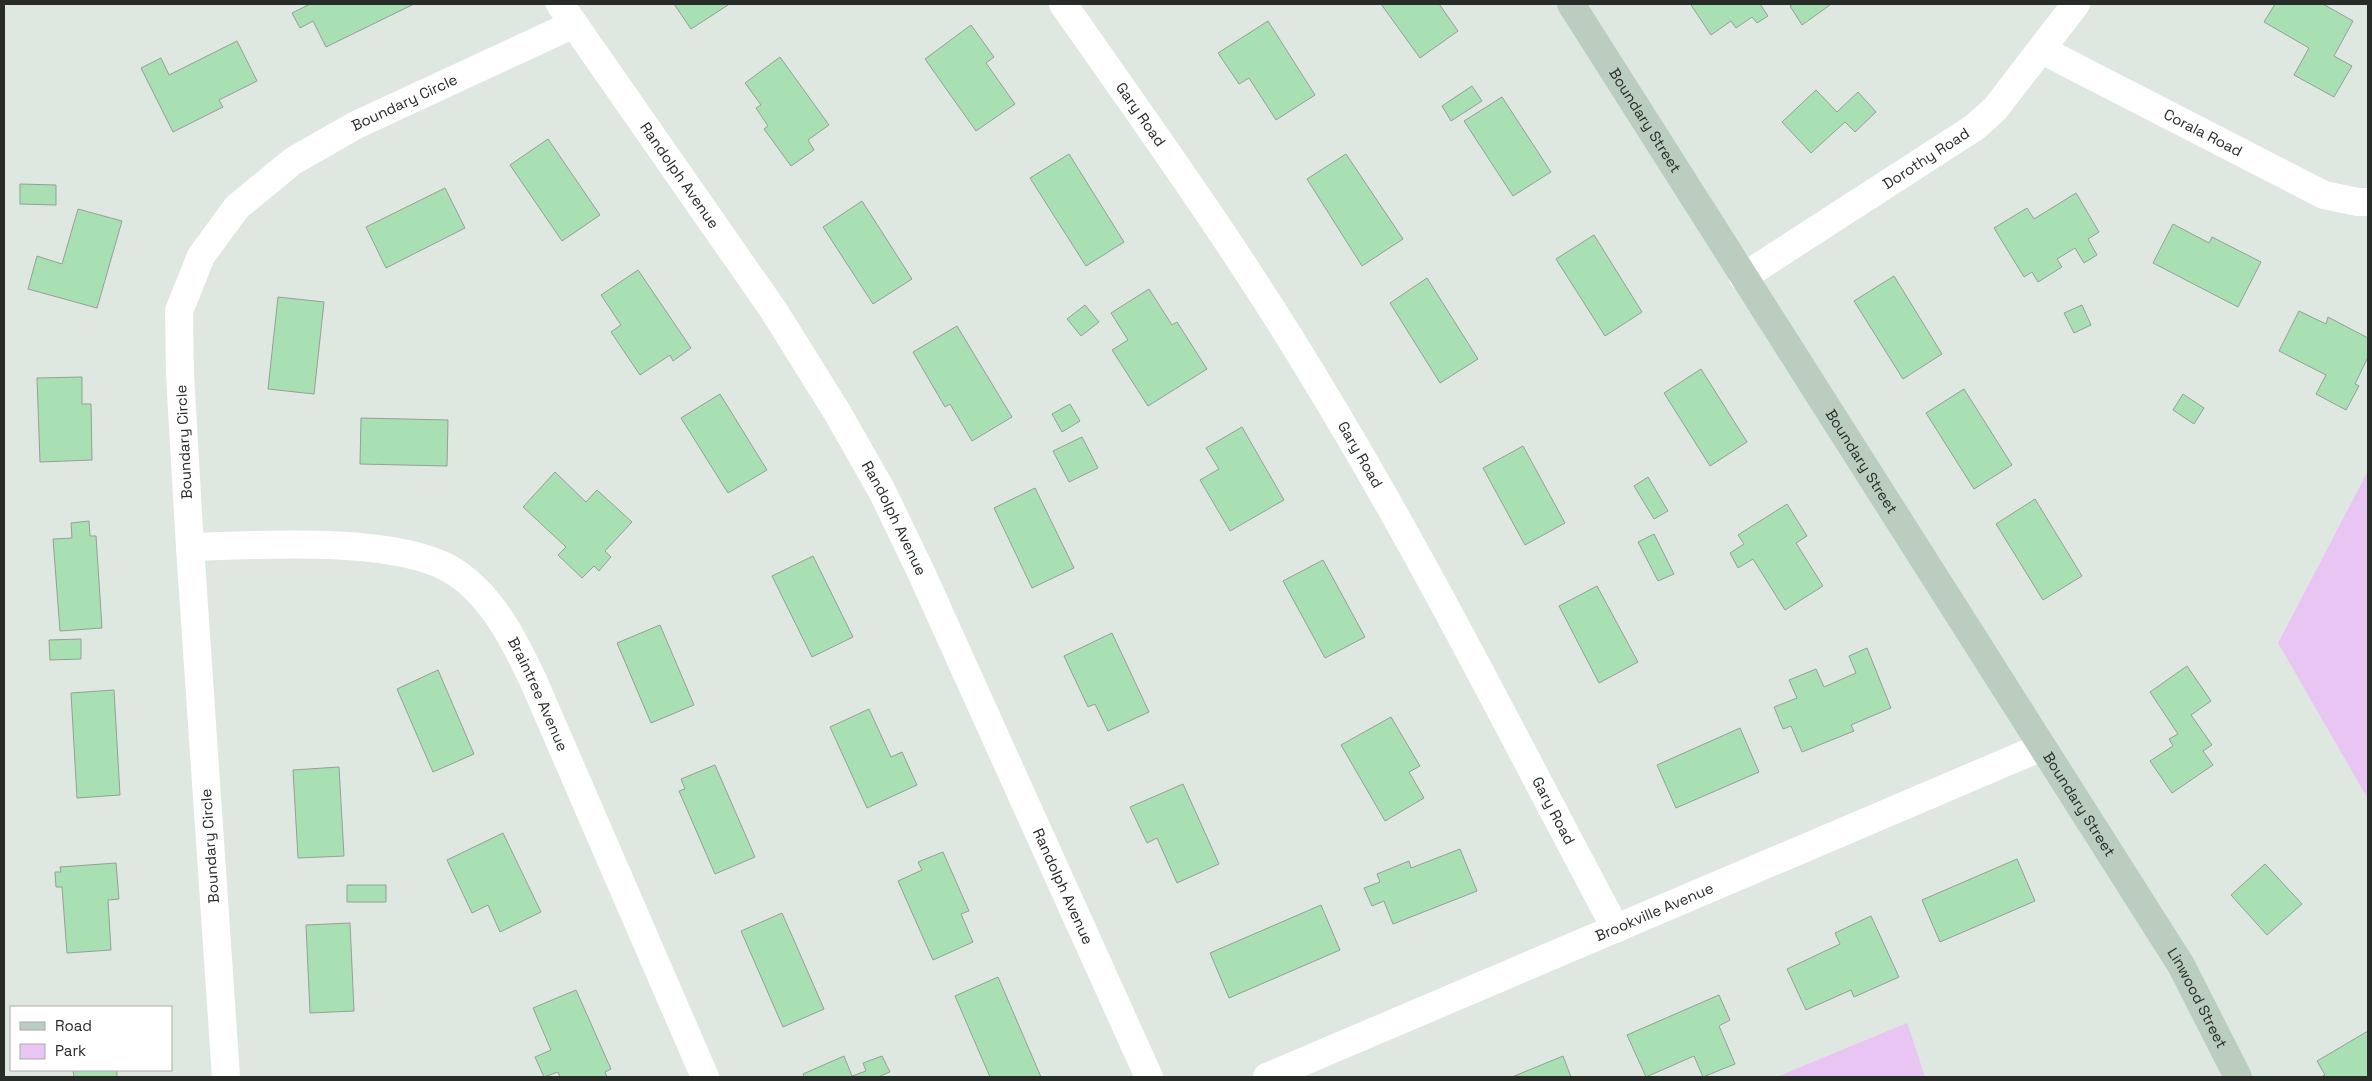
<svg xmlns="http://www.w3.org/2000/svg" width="2372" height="1081" viewBox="0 0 2372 1081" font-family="'Space Grotesk',sans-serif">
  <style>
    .green { fill: #e9c5f4 }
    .building { fill: #a8e0b3; stroke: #969f97 }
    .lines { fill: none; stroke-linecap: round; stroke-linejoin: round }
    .minor { stroke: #fff; stroke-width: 28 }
    .secondary { stroke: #bacdbf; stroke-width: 28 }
    .labels { text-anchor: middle; stroke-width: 5; stroke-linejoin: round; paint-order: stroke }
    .street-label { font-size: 15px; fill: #282c28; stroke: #fff }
  </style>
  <rect width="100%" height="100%" fill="#dee8e0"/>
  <path class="green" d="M2368,471V799L2278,643Z
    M1907,1022L1925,1077H1776L1907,1023Z"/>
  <path class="building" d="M310,4H414L326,47L313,21L300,28L292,13Z
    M674,4H727L728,5L691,29Z
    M1381,4H1439L1458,31L1420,58Z
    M1693,4H1760L1768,16L1757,23L1752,17L1736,28L1731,21L1711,35L1691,5Z
    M1793,4H1829L1830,5L1802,25L1790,6Z
    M2275,4H2323L2353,21L2334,56L2352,66L2334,97L2294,75L2309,48L2264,22Z
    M1268,21L1315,95L1276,120L1249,78L1239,84L1218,53Z
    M971,25L994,57L986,63L1015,104L976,131L925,59Z
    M237,41L257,81L219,100L223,107L173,132L141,68L161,58L169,75Z
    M780,57L829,125L808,140L814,150L791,166L764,129L768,126L756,108L761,105L745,83Z
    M1472,86L1482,101L1451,121L1442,106Z
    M1816,90L1837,112L1858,92L1876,112L1855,132L1845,122L1811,153L1782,122Z
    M1502,97L1551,172L1513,196L1464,121Z
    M548,139L600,215L562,241L510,165Z
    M1069,154L1124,242L1086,266L1030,178Z
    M1346,154L1403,239L1362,266L1307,179Z
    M20,184L56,185V205L20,204Z
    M445,188L465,228L386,268L366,227Z
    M2076,193L2099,232L2088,239L2097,255L2084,263L2075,248L2057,259L2062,267L2038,282L2032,272L2024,277L1994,228L2027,208L2034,219Z
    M862,201L912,279L873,304L823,227Z
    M78,209L122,221L97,308L28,289L37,256L62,264Z
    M2173,224L2209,243L2212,237L2261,262L2238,307L2153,263Z
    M1594,235L1642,312L1605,336L1556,259Z
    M638,270L691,348L673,361L670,355L640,375L611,332L621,325L601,295Z
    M1894,276L1942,354L1903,379L1854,301Z
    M1427,278L1478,359L1440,383L1390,303Z
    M1149,289L1172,325L1177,322L1207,369L1148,406L1112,350L1128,340L1111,313Z
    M278,297L324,302L314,394L268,389Z
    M1085,305L1099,322L1081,336L1067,319Z
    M2082,305L2091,325L2074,333L2064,313Z
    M2299,311L2326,324L2328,317L2368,338V357L2355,384L2359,386L2346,410L2316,394L2326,375L2279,351Z
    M957,326L1012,417L972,441L950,404L945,407L913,352Z
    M1701,369L1747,442L1710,466L1664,393Z
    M82,377V404H91L92,460L40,462L37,378Z
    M1964,389L2012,465L1974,489L1926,413Z
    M720,394L767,470L728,493L681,418Z
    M2183,394L2204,408L2194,424L2173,410Z
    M1070,404L1080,421L1062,432L1052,414Z
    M361,418L448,420L447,466L360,464Z
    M1242,427L1284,500L1230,531L1200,480L1219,469L1206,448Z
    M1082,437L1098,468L1069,482L1053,451Z
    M1523,446L1565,523L1525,545L1483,468Z
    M555,472L586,502L597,490L632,522L605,551L611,557L599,571L594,566L582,578L558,555L566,547L523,507Z
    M1648,477L1668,511L1654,519L1634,486Z
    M1035,488L1074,568L1032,588L994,508Z
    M2035,499L2082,576L2043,600L1996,524Z
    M1787,504L1807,536L1796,543L1823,586L1785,610L1753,559L1738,568L1730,553L1744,544L1738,535Z
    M89,521L90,536H96L102,628L60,631L53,539L72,538L71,523Z
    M1654,534L1674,574L1658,581L1638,542Z
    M813,556L853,637L812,657L772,576Z
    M1323,560L1365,637L1325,658L1283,581Z
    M1597,586L1638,662L1599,683L1559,606Z
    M660,625L694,705L651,723L617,643Z
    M1112,633L1149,712L1108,731L1095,704L1088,707L1064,656Z
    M81,639V659L50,660L49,640Z
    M1867,648L1891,708L1851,725L1854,731L1802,752L1791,726L1783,729L1774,707L1797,698L1789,680L1816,669L1824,687L1856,673L1849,656Z
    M2187,666L2211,701L2191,715L2212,745L2203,751L2213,765L2172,793L2150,761L2173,746L2169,739L2178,734L2150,692Z
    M438,670L474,754L433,772L397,689Z
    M114,690L120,795L77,798L71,693Z
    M869,709L891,757L902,752L917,785L867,808L830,727Z
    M1391,717L1420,766L1409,772L1424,798L1385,821L1341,745Z
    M1740,728L1759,772L1676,808L1657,765Z
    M715,765L755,857L715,874L679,791L685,789L681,779Z
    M339,767L344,856L298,858L293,770Z
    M1183,784L1219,864L1177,883L1157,838L1147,843L1130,807Z
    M503,833L541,912L500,932L488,905L472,913L447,860Z
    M1460,849L1477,891L1393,924L1384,901L1372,906L1364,888L1380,882L1377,874L1409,861L1411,868Z
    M943,852L969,911L961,914L973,942L933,960L898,881L922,870L918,862Z
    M2017,859L2035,901L1940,942L1922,900Z
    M116,863L119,899L108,900L111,950L67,953L62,887H56L55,872H61L60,867Z
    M2265,864L2302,904L2267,935L2231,895Z
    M347,885H386V902H347Z
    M1321,905L1340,950L1229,998L1210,953Z
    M782,913L824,1009L783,1027L741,931Z
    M1871,916L1899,977L1854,997L1851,990L1806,1010L1787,969L1840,944L1835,933Z
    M350,923L354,1011L310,1013L306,925Z
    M998,977L1041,1077H990L955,996Z
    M576,990L611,1069L605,1072L607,1077H560L558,1072L544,1077L535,1057L551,1050L533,1008Z
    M1719,995L1730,1020L1719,1026L1735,1064L1703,1077L1694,1056L1646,1077L1627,1035Z
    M2368,1031V1077H2321L2325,1075L2317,1061Z
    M844,1056L852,1076L866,1071L863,1063L882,1056L890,1072L878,1077H804L803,1074Z
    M1563,1056L1571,1077H1512Z
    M73,1070H117V1077H74Z"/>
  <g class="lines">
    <g class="minor">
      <path id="s1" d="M560,4L774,311L837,412L882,491L920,570L1149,1077"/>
      <path id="s2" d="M1063,4C1150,128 1239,252 1317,382C1425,559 1518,746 1616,929"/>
      <path id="s3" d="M2042,50L2324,195L2358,202H2368"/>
      <path id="s4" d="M1743,277L1975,127L1995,109L2076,4"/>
      <path id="s5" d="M190,547C258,545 391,536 450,569C491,593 514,640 533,680L705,1077"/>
      <path id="s6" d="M226,1077L190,547L180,375L179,311L201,256L237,207L293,161L356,125L574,24"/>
      <path id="s7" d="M1267,1077L2042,747"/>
    </g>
    <path class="secondary" id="s8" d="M1571,4L2181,965L2238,1077"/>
  </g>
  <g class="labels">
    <g class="street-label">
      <text dy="5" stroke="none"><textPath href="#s6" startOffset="1086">Boundary Circle</textPath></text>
      <text dy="5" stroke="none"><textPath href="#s2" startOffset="135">Gary Road</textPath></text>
      <text dy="5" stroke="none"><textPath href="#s8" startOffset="138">Boundary Street</textPath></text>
      <text dy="5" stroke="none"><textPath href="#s3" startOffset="181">Corala Road</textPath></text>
      <text dy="5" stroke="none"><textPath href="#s4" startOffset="218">Dorothy Road</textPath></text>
      <text dy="5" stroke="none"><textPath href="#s1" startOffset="209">Randolph Avenue</textPath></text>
      <text transform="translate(184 442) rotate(-93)" y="5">Boundary Circle</text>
      <text dy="5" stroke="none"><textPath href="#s2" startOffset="540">Gary Road</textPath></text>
      <text dy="5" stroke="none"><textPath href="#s8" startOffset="542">Boundary Street</textPath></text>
      <text dy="5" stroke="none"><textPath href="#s1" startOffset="614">Randolph Avenue</textPath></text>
      <text dy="5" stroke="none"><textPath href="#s5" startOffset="419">Braintree Avenue</textPath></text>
      <text dy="5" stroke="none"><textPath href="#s8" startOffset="948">Boundary Street</textPath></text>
      <text dy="5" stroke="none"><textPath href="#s2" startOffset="945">Gary Road</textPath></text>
      <text transform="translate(210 846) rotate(-94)" y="5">Boundary Circle</text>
      <text dy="5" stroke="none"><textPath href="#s1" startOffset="1019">Randolph Avenue</textPath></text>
      <text dy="5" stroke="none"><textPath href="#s7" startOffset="421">Brookville Avenue</textPath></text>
      <text dy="5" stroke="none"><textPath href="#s8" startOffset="1175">Linwood Street</textPath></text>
    </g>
  </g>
  <rect width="2372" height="1081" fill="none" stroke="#282c28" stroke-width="10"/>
  <rect x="10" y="1006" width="162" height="65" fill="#ffffff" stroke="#a9aba9"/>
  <rect x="20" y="1022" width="25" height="8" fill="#bacdbf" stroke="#a9aba9"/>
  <text x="55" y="1031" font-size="15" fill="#282c28">Road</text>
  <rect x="20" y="1044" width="25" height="15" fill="#e9c5f4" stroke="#a9aba9"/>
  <text x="55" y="1056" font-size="15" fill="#282c28">Park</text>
</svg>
